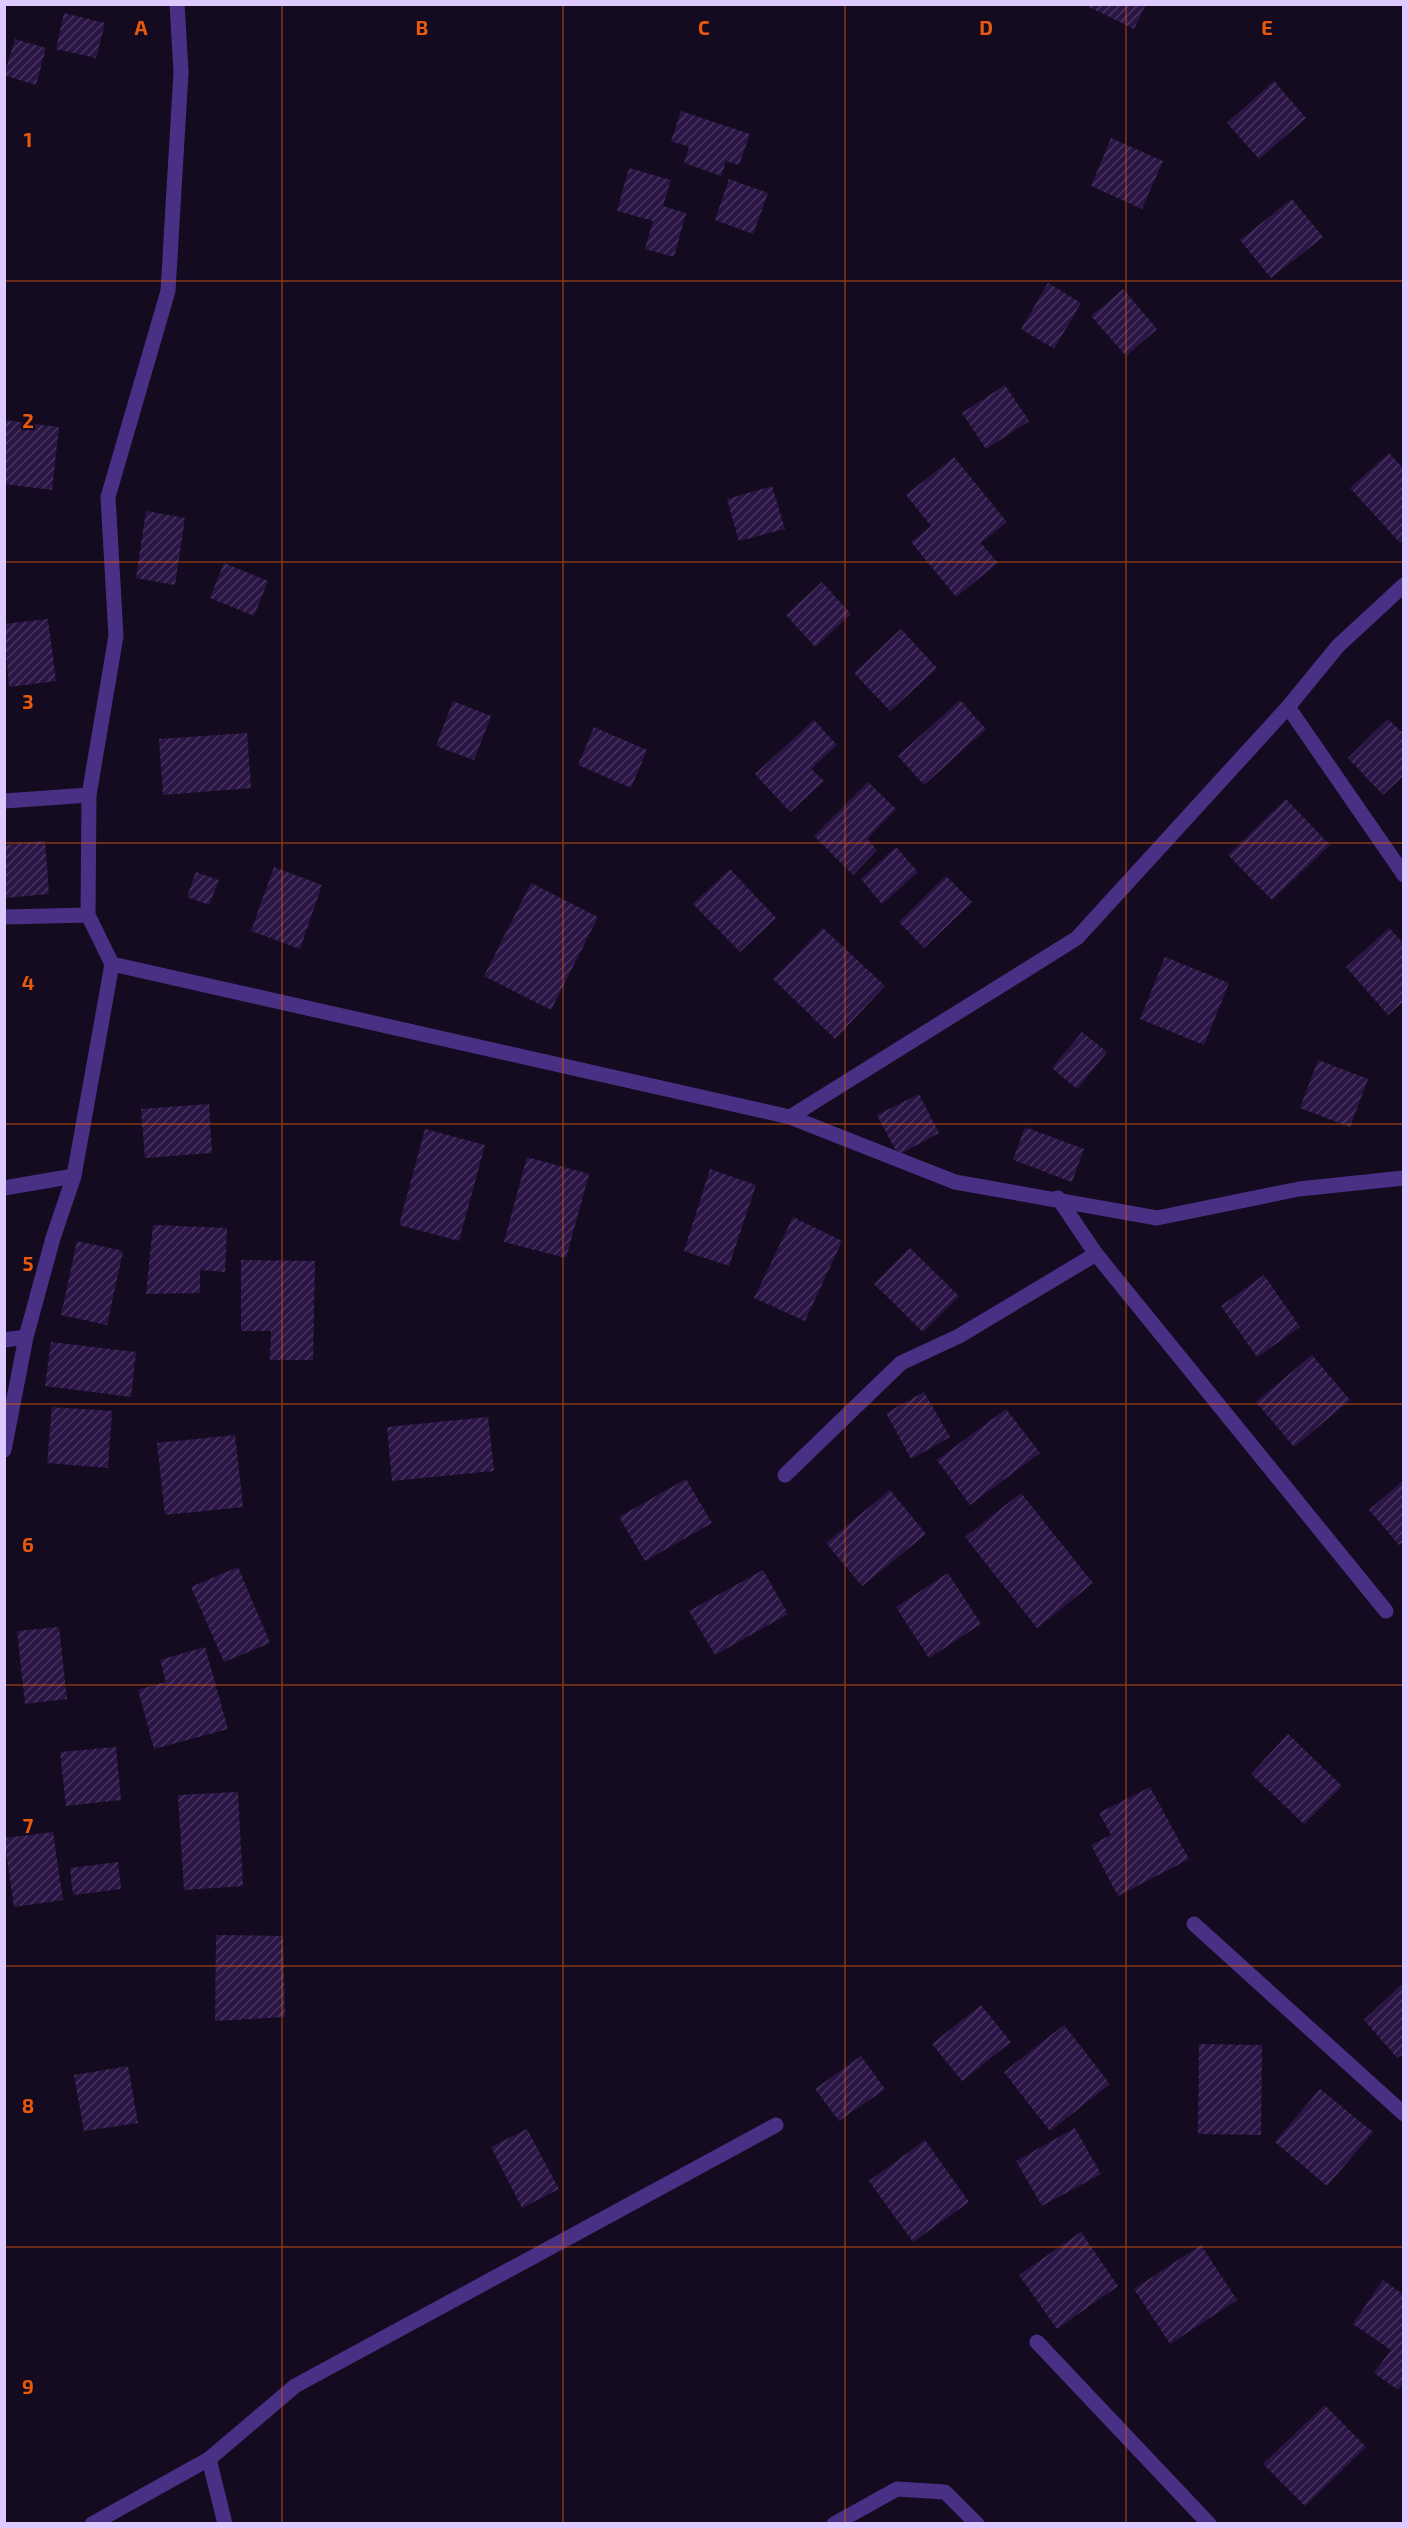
<svg xmlns="http://www.w3.org/2000/svg" width="1408" height="2528" viewBox="0 0 1408 2528" font-family="'Exo 2',sans-serif">
  <style>
    .building { fill: url(#building-hatch) }
    .lines { fill: none; stroke-linecap: round; stroke-linejoin: round }
    .service { stroke: #4a3085; stroke-width: 15 }
    .minor { stroke: #4a3085; stroke-width: 15 }
    .grid { fill: none; stroke: #e8590c; stroke-width: 1.5; stroke-opacity: 0.55 }
    .grid-label { font-size: 20px; text-anchor: middle; font-weight: bold; fill: #e8590c; stroke: #140b21; stroke-width: 4.5; stroke-linejoin: round; paint-order: stroke }
  </style>
  <defs>
    <pattern id="building-hatch" width="6" height="6" patternUnits="userSpaceOnUse" patternTransform="scale(1.5)"><rect width="6" height="6" fill="#2b1544"/><path d="M-1 1l2-2M0 6l6-6M5 7l2-2" fill="none" stroke="#493660"/></pattern>
  </defs>
  <rect width="100%" height="100%" fill="#140b21"/>
  <path class="building" d="M1083,4H1146L1134,29Z
    M64,13L105,23L96,58L56,49Z
    M15,39L46,48L36,85L4,75Z
    M1274,81L1306,118L1259,159L1227,123Z
    M681,111L750,134L739,165L726,161L721,176L684,163L689,147L671,141Z
    M1111,138L1163,161L1142,209L1091,186Z
    M629,168L671,180L663,206L686,213L674,257L645,249L653,221L617,211Z
    M729,179L768,193L753,234L715,220Z
    M1292,199L1323,237L1271,278L1240,240Z
    M1048,283L1081,303L1054,349L1021,329Z
    M1123,289L1157,329L1126,356L1091,316Z
    M1005,385L1029,421L986,449L962,413Z
    M4,420L59,427L52,490L4,484Z
    M1389,453L1404,469V540L1400,543L1350,488Z
    M954,457L1007,522L981,543L998,563L956,597L911,542L931,526L906,495Z
    M772,486L785,529L739,541L727,499Z
    M146,511L185,518L175,585L136,578Z
    M224,563L268,581L254,616L210,598Z
    M822,582L851,614L815,647L786,615Z
    M48,619L56,681L9,687L4,624Z
    M901,629L937,668L890,711L854,673Z
    M960,700L986,729L924,785L898,756Z
    M453,701L491,716L474,760L436,746Z
    M1388,719L1404,734V775L1383,795L1348,758Z
    M814,720L837,745L811,769L824,781L790,812L755,774Z
    M594,727L647,750L631,788L578,765Z
    M247,733L251,788L163,795L159,739Z
    M868,782L896,809L867,839L877,850L853,875L814,836Z
    M1286,799L1330,845L1272,900L1228,855Z
    M45,841L49,894L4,898V845Z
    M896,847L918,872L882,904L861,879Z
    M274,867L322,885L300,949L251,931Z
    M730,869L776,918L740,952L693,904Z
    M196,872L219,880L209,905L187,897Z
    M946,876L972,902L924,948L899,922Z
    M531,883L598,917L551,1010L484,976Z
    M823,928L885,986L835,1039L773,979Z
    M1389,928L1404,944V1001L1388,1015L1346,967Z
    M1165,957L1229,983L1204,1045L1140,1019Z
    M1082,1032L1107,1052L1077,1089L1052,1068Z
    M1318,1060L1368,1079L1350,1127L1300,1108Z
    M919,1094L939,1133L898,1155L877,1115Z
    M209,1104L212,1153L145,1158L141,1109Z
    M1025,1127L1084,1149L1072,1182L1013,1160Z
    M425,1129L485,1145L459,1241L399,1225Z
    M527,1157L589,1174L566,1258L504,1242Z
    M710,1169L756,1185L729,1266L684,1251Z
    M793,1217L842,1241L805,1321L754,1298Z
    M153,1225L227,1228L225,1272L200,1270V1293L146,1294Z
    M77,1241L123,1251L107,1325L61,1315Z
    M910,1248L959,1296L923,1332L874,1284Z
    M241,1260L315,1261L313,1360H270L271,1331H241Z
    M1264,1275L1300,1327L1257,1357L1221,1306Z
    M51,1342L136,1352L131,1397L45,1386Z
    M1312,1355L1350,1400L1294,1447L1256,1402Z
    M924,1392L950,1437L911,1459L886,1413Z
    M52,1407L112,1411L108,1468L47,1463Z
    M1006,1409L1040,1453L970,1505L937,1460Z
    M488,1417L494,1471L392,1481L387,1427Z
    M235,1435L243,1507L165,1515L157,1443Z
    M686,1479L712,1523L645,1561L619,1517Z
    M1404,1480V1541L1399,1545L1369,1510Z
    M890,1490L926,1534L862,1586L826,1543Z
    M1021,1493L1093,1583L1037,1628L965,1537Z
    M238,1567L270,1643L224,1662L191,1587Z
    M763,1570L788,1614L715,1655L689,1611Z
    M948,1573L981,1624L929,1658L896,1607Z
    M59,1627L67,1699L25,1704L17,1631Z
    M205,1647L228,1729L154,1749L138,1690L166,1682L160,1660Z
    M1288,1734L1342,1786L1304,1824L1251,1774Z
    M116,1747L121,1800L66,1806L60,1752Z
    M1150,1787L1189,1859L1118,1896L1091,1845L1111,1835L1099,1813Z
    M238,1792L243,1886L184,1890L178,1795Z
    M53,1832L63,1900L14,1907L4,1838Z
    M118,1862L121,1889L73,1895L70,1868Z
    M216,1935L283,1936L285,2017L215,2021Z
    M1404,1982V2053L1397,2058L1364,2020Z
    M981,2005L1011,2042L962,2081L932,2044Z
    M1064,2025L1110,2084L1050,2131L1004,2072Z
    M1199,2044L1262,2045L1261,2135L1198,2134Z
    M861,2056L885,2089L839,2121L815,2089Z
    M128,2066L138,2123L84,2131L74,2075Z
    M1320,2089L1373,2132L1327,2186L1275,2142Z
    M1075,2128L1101,2174L1042,2206L1016,2161Z
    M527,2129L559,2189L522,2208L491,2147Z
    M925,2140L969,2202L913,2242L869,2181Z
    M1081,2232L1118,2286L1057,2329L1019,2275Z
    M1201,2245L1237,2300L1170,2344L1134,2289Z
    M1383,2280L1404,2295V2382L1398,2390L1374,2373L1391,2350L1353,2324Z
    M1325,2405L1366,2447L1305,2506L1263,2464Z"/>
  <g class="lines">
    <path class="service" d="M92,2524L209,2459"/>
    <path class="minor" d="M1288,707L1404,875
      M4,801L89,795
      M4,917L88,915
      M112,964L790,1117L1077,938L1288,707L1338,646L1404,585
      M790,1117L955,1182L1157,1218L1299,1189L1404,1178
      M4,1188L74,1176L112,964L88,915L89,795L116,636L108,497L168,291L181,72L177,4
      M1058,1198L1096,1254L1386,1611
      M4,1340L26,1337
      M4,1450L26,1337L53,1238L74,1176
      M785,1475L901,1363L959,1336L1096,1254
      M1194,1924L1404,2114
      M1037,2342L1209,2524
      M225,2524L209,2459L295,2386L776,2125
      M834,2524L897,2489L945,2492L977,2524"/>
  </g>
  <path class="grid" d="M282,4V2524M563,4V2524M845,4V2524M1126,4V2524M4,281H1404M4,562H1404M4,843H1404M4,1124H1404M4,1404H1404M4,1685H1404M4,1966H1404M4,2247H1404"/>
  <g class="grid-label">
    <text x="141" y="35">A</text>
    <text x="422" y="35">B</text>
    <text x="704" y="35">C</text>
    <text x="986" y="35">D</text>
    <text x="1267" y="35">E</text>
    <text x="28" y="147">1</text>
    <text x="28" y="428">2</text>
    <text x="28" y="709">3</text>
    <text x="28" y="990">4</text>
    <text x="28" y="1271">5</text>
    <text x="28" y="1552">6</text>
    <text x="28" y="1833">7</text>
    <text x="28" y="2113">8</text>
    <text x="28" y="2394">9</text>
  </g>
  <rect width="1408" height="2528" fill="none" stroke="#decaff" stroke-width="12"/>
</svg>
